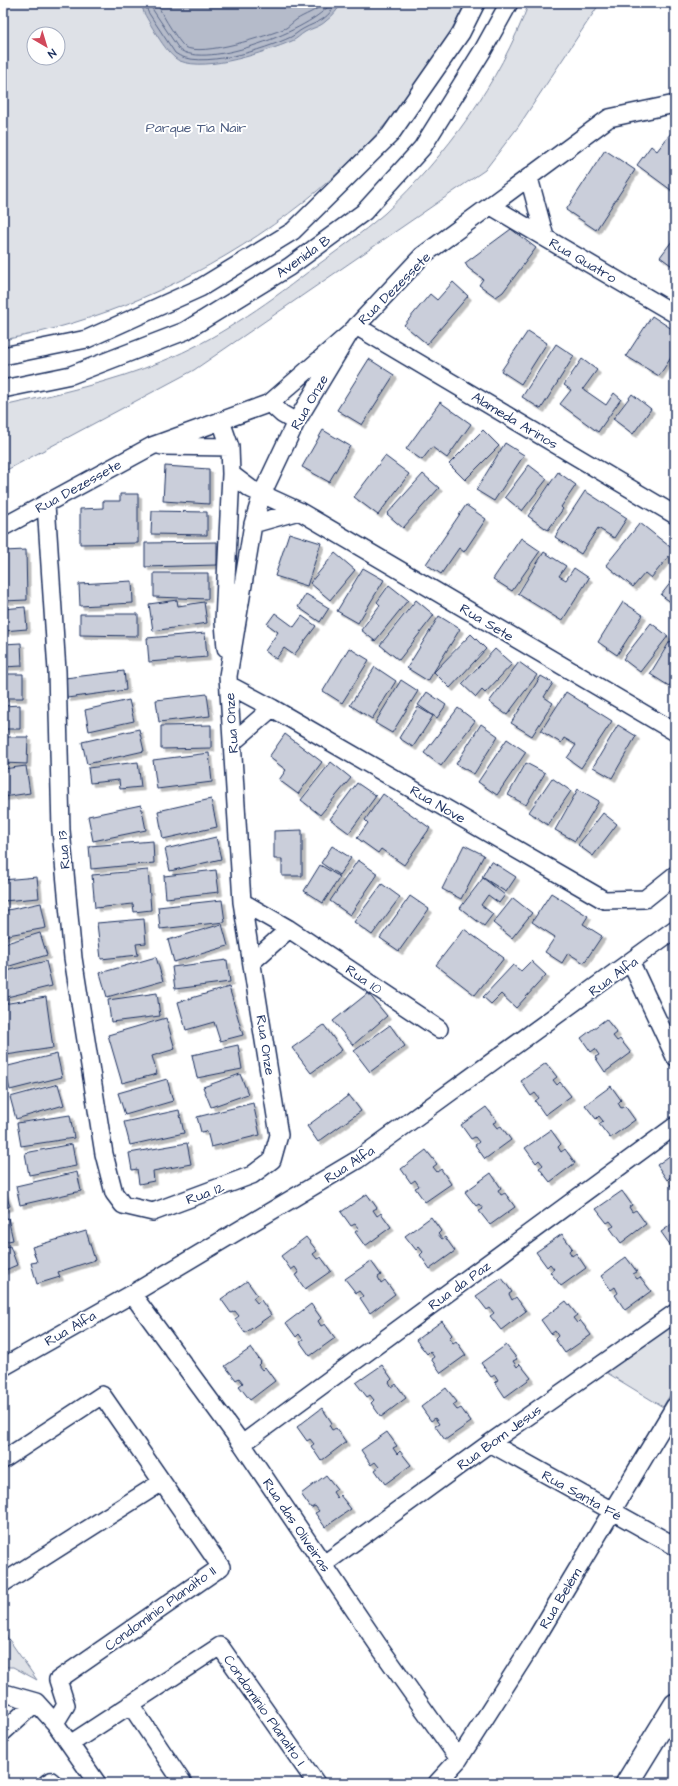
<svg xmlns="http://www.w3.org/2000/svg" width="678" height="1786" viewBox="0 0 678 1786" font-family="'Architects Daughter',sans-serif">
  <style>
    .green { fill: #dee1e7; stroke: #7c88a2; fill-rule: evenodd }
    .water { fill: #b5bbca; stroke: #77839f }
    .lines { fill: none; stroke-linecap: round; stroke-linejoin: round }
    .shore { stroke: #596789; stroke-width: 1 }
    .building { fill: #caceda; stroke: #1b2f5e; filter: url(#shadow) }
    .street-casing { stroke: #1b2f5e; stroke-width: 20 }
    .secondary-casing { stroke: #1b2f5e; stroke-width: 25 }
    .street { stroke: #fff; stroke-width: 17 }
    .secondary { stroke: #fff; stroke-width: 22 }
    .labels { text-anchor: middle; stroke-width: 4; stroke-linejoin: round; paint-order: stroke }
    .park-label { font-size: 14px; fill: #4c5c80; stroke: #fff }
    .street-label { font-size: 14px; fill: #1b2f5e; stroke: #fff }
  </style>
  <defs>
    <filter id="shadow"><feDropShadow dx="3.5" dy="3.5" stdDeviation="0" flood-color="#0004"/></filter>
  </defs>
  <rect width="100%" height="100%" fill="#fff"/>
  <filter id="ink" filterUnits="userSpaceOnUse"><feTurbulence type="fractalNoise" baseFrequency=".025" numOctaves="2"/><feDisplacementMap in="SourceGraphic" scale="8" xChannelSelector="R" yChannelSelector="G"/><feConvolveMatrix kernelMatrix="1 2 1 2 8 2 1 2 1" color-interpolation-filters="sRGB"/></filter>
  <g filter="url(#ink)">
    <path class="green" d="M3,3H465C383,179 190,306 3,340ZM34,34H58V58H34Z
      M529,3H600L518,127L485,170L194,370L3,472V406C57,394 112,382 163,361C215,340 264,306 308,272C334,253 361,234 385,213C447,155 499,83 529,3Z
      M675,1319V1386L663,1407L604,1371Z
      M3,1631L37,1680L13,1667H3Z"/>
    <path class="water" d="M134,3H342C337,10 333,16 326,21C320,27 312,28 305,32C300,35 297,39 292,41C265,52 208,72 180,61C167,56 151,25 144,13L142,6Z"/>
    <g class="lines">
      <path class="shore" d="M145,3L148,12L175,53C198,71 266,49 291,37C295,35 299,31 303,29C310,25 317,23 323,19C329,15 333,9 337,3
        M151,3L153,10L179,49C205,71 314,29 331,3
        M157,3C159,10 179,43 185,47C202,57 267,36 286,28C289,26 292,23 296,20C305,14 315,12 324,3"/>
    </g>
    <path class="building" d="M674,129H675V193L637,165L651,146L657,151Z
      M605,150L635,170L596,230L566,210Z
      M511,229L536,248L503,292L496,297L479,285L483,279L468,268L465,263Z
      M675,237V268L660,257Z
      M453,282L468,296L427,344L404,325L430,294L437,300Z
      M652,316L675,331L674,353L659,376L626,356Z
      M528,331L547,343L521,384L501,371Z
      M556,344L574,356L541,409L522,397Z
      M369,359L394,375L362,425L337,410Z
      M582,359L597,370L583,389L606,405L614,393L621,399L598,432L560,404L571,390L564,385Z
      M632,394L651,409L633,434L613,419Z
      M440,402L471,424L447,458L432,447L422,460L406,449Z
      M323,430L350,446L329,482L302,467Z
      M483,430L499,446L465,480L449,464Z
      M505,443L524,455L494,501L476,490Z
      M385,456L409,474L378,515L354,497Z
      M529,465L547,479L522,511L505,497Z
      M165,466L209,469V504L163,501Z
      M558,472L576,485L561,507L563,509L548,530L528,516Z
      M423,474L439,488L403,528L387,514Z
      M585,491L627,518L614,538L598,528L581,554L555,537Z
      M120,494H138V543L80,544V509L103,508V501H120Z
      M466,505L486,519L464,552L459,548L441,574L426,564Z
      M152,511L207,512V535L151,534Z
      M640,523L674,550L651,578L645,573L633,587L606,565Z
      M289,533L321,543L307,586L275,576Z
      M521,538L540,551L512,591L493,579Z
      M217,542V565L145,567V543Z
      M26,550L27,600L3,601V551Z
      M544,552L566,566L559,576L566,580L574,568L589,578L562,621L518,594Z
      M335,553L355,570L330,600L310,583Z
      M363,568L384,580L358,623L337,611Z
      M154,573H208V599L154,597Z
      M675,577V605L661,595Z
      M132,581L133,603L80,606L79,584Z
      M389,585L408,600L375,641L361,630L380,605L377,602Z
      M306,594L329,608L320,622L298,607Z
      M177,600L178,606L204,602L207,623L153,631L149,604Z
      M416,600L434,615L399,660L380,645Z
      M623,602L643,615L617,655L598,642Z
      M25,607L27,629L3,631V609Z
      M275,613L294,627L302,616L316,626L294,655L284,648L276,659L265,651L278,632L267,624Z
      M80,614H138V636L80,635Z
      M439,616L460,629L428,681L407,668Z
      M651,623L668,636L640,672L623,659Z
      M205,633L207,657L149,662L147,638Z
      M471,634L486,649L450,688L434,672Z
      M670,641L675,645V677L669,686L650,674Z
      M21,643L22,666L3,667V644Z
      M349,648L369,660L342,703L323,691Z
      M495,649L512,664L485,693L482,690L476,697L462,684Z
      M519,662L537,675L507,715L489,702Z
      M375,667L396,681L372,719L350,705Z
      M124,671L126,690L67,698L65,678Z
      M3,674H23V698H3Z
      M541,676L553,683L544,697L553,703L532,736L511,723Z
      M401,680L418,691L392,733L375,723Z
      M427,692L446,705L437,718L418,705Z
      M566,692L612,721L581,768L567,758L576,745L564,738L561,743L541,731Z
      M207,694L210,716L159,722L156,700Z
      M129,700L134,721L89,731L85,710Z
      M20,705V729H3V706Z
      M418,707L433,716L413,747L399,738Z
      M458,708L475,721L441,766L424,753Z
      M481,724L498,736L474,774L456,764Z
      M211,725V748L161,749V726Z
      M618,725L636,736L612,778L593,767Z
      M139,729L144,751L87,764L82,742Z
      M285,734L322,762L298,794L279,780L286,770L269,757Z
      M3,737H28L27,764L3,763Z
      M507,739L526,752L497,795L478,782Z
      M209,753L212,782L157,789L153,760Z
      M138,762L141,787L120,789L119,780L90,783L88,768Z
      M331,762L351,778L320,815L301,800Z
      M526,763L545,773L526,805L508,795Z
      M26,766L30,793L3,797V769Z
      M552,778L571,791L548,825L529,812Z
      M357,783L376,796L349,833L330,819Z
      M578,789L599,801L575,841L555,830Z
      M383,794L430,828L404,865L381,849L378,853L357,838L368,823L365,820Z
      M211,799L217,827L163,839L158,811Z
      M141,805L146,830L93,841L88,816Z
      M603,813L617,824L593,856L578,845Z
      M302,830V876H282V859H274V831Z
      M216,837L221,859L170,871L165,849Z
      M153,841L154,863L91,869L89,846Z
      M464,845L484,855L461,899L442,889Z
      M332,846L351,858L339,875L321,863Z
      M358,860L378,874L350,915L330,901Z
      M491,861L516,877L506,892L482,877Z
      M320,865L340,877L323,903L304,891Z
      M148,870L151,910L134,912L133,904L95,908L92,875Z
      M216,870L219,892L166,898L164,876Z
      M37,877L39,898L3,901V880Z
      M483,878L505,895L499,903L488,895L481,905L493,914L484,926L460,908Z
      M382,884L400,897L372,935L354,922Z
      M551,893L588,916L583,924L602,936L584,963L568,953L562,963L545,952L555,937L532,922Z
      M410,896L429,909L399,951L380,938Z
      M513,898L532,913L512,938L493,923Z
      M222,900L225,922L160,929L158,907Z
      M41,903L46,928L3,936V911Z
      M144,919L146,943L136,944L138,955L101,959L97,923Z
      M222,924L228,946L174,962L168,940Z
      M464,929L504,958L475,995L436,965Z
      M40,933L47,955L3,968V944Z
      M156,957L163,981L107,997L100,973Z
      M227,960L230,982L175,989L172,967Z
      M46,961L52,986L3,998V972Z
      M531,961L546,975L516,1008L501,994L491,1004L483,997L513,965L521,971Z
      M229,987L243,1035L220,1041L214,1022L186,1030L178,1002Z
      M157,993L160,1016L111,1022L108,1000Z
      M368,993L387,1016L353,1045L333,1021Z
      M46,997L53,1048L6,1055L3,1035V1004Z
      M166,1018L175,1049L152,1056L157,1074L122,1083L108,1035Z
      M606,1019L617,1033L613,1036L617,1041L620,1039L631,1053L605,1072L595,1057L599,1055L595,1049L591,1052L581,1038Z
      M324,1025L342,1050L311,1073L292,1048Z
      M390,1025L405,1046L370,1072L354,1051Z
      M238,1045L242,1069L197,1078L192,1055Z
      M57,1054L62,1077L10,1090L4,1067Z
      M546,1063L557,1077L553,1080L557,1085L560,1082L571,1096L545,1115L535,1101L539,1098L535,1093L531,1096L521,1081Z
      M240,1074L248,1094L211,1107L203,1087Z
      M167,1079L173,1101L125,1115L118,1093Z
      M58,1084L64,1105L16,1119L10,1097Z
      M611,1086L621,1100L618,1103L621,1108L625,1106L635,1120L610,1138L599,1124L603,1121L599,1116L596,1119L585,1105Z
      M349,1095L361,1111L318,1142L307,1126Z
      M253,1103L260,1135L211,1147L207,1131L201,1132L197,1117Z
      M486,1107L497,1121L493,1123L497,1128L501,1126L511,1140L485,1159L475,1145L479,1142L475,1137L471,1139L461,1125Z
      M179,1110L184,1133L130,1145L124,1122Z
      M70,1115L74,1138L21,1146L17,1123Z
      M551,1130L561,1144L558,1147L561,1152L565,1149L575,1163L550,1182L539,1168L543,1165L539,1160L536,1163L525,1148Z
      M187,1143L191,1164L153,1171L154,1181L139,1184L137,1169L132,1170L129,1153Z
      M72,1144L76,1166L29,1175L25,1153Z
      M426,1150L437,1164L433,1167L437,1172L441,1169L451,1184L425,1202L415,1188L419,1186L415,1180L411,1183L401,1169Z
      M675,1152V1191L670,1185L674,1182L670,1177L667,1180L657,1165Z
      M77,1172L81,1191L20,1205L16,1186Z
      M491,1173L501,1188L498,1190L501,1195L505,1193L515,1207L490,1225L479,1211L483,1209L479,1204L476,1206L465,1192Z
      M3,1188L10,1206L3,1209Z
      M622,1191L632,1205L629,1207L632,1212L636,1210L646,1224L621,1243L610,1228L614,1226L610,1221L607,1223L596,1209Z
      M367,1194L377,1208L373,1210L377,1216L381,1213L391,1227L365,1246L355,1232L359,1229L355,1224L351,1226L341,1212Z
      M431,1217L441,1231L438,1234L442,1239L445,1237L455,1251L430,1269L420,1255L423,1252L419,1247L416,1250L405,1236Z
      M8,1218L13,1240L3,1242V1219Z
      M675,1222V1244L671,1246L661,1232Z
      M86,1231L95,1260L58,1272L60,1277L37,1284L31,1263L37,1262L32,1247Z
      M562,1234L572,1248L569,1251L572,1256L576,1253L586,1268L561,1286L550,1272L554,1269L550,1264L547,1267L536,1252Z
      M306,1237L317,1251L313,1254L317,1259L321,1257L331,1271L305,1289L295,1275L299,1273L295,1267L291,1270L281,1256Z
      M10,1246L17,1265L3,1271V1248Z
      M626,1257L637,1272L633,1274L637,1279L640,1277L651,1291L625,1310L615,1295L618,1293L615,1287L611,1290L601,1276Z
      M371,1261L381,1275L378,1277L381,1283L385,1280L395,1294L370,1313L360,1298L363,1296L359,1291L356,1293L345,1279Z
      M502,1278L512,1292L509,1294L512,1300L516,1297L526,1311L501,1330L490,1316L494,1313L490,1308L487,1310L476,1296Z
      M247,1281L257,1295L253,1298L257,1303L261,1300L271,1315L245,1333L235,1319L239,1316L235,1311L231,1313L221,1299Z
      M566,1301L577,1315L573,1318L577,1323L580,1320L591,1335L565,1353L555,1339L558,1336L555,1331L551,1334L541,1320Z
      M311,1304L321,1318L318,1321L321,1326L325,1324L335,1338L310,1356L300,1342L303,1340L299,1334L296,1337L286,1323Z
      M442,1321L452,1335L449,1338L453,1343L456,1341L466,1355L441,1373L431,1359L434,1357L430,1351L427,1354L416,1340Z
      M506,1345L517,1359L513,1361L517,1367L520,1364L531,1378L505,1397L495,1382L498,1380L495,1375L491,1377L481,1363Z
      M251,1348L261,1362L258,1365L262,1370L265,1367L275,1381L250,1400L239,1386L243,1383L239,1378L236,1380L225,1366Z
      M382,1365L392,1379L389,1382L392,1387L396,1384L406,1398L381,1417L371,1403L374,1400L370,1395L367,1397L356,1383Z
      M446,1388L457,1402L453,1405L457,1410L461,1408L471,1422L445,1440L435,1426L439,1424L435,1418L431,1421L421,1407Z
      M322,1408L332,1423L329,1425L332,1430L336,1428L346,1442L321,1461L311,1446L314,1444L310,1439L307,1441L297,1427Z
      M387,1432L397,1446L393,1448L397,1454L400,1451L411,1465L385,1484L375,1470L379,1467L375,1462L371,1465L361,1450Z
      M326,1475L337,1489L333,1492L337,1498L340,1495L351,1509L325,1527L315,1513L319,1511L315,1506L311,1508L301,1494Z"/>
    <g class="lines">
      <defs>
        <path id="street" d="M529,178L545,237
          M491,206L675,314
          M356,326L675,515
          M3,356L87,339L200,288L293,231L390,135L461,33L476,3
          M3,389L71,375L185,331L289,267L364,212L422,148L483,50L509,3
          M270,403L282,414L296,422
          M221,421L230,447L231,474L224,622L226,648
          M162,446L230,447
          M231,474L251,489L299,511L675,732
          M46,504L57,671L61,830L73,958L104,1154L114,1193L123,1205L153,1212L252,1175L272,1160L279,1135L242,902L228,676L253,524L262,494L296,422L349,334
          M253,524L299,511
          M3,527L152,446L270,403L349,334L422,256L609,118L675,104
          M229,685L272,708L604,900L645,899L675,875
          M232,743L272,708
          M242,902L289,929L439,1029
          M252,962L289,929
          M631,963L675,1057
          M132,1294L242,1444L378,1645L459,1759
          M3,1367L132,1294L357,1160L675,929
          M490,1443L675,1546
          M242,1444L675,1126
          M3,1460L102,1395L221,1567L58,1680L66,1705L55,1723
          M324,1564L490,1443L675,1313
          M3,1583L162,1482
          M8,1694L36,1702L55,1723L97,1783
          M130,1704L183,1783
          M3,1732L36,1702
          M70,1744L220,1646L316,1783
          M47,1783L51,1781L53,1783
          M437,1783L459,1759L538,1635L675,1406"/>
        <path id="secondary" d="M627,1783L675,1705"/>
      </defs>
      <use href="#street" class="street-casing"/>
      <use href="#secondary" class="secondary-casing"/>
      <use href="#street" class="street"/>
      <use href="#secondary" class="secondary"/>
    </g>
  </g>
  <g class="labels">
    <g class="park-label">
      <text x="196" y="132">Parque Tia Nair</text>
    </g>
    <g class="street-label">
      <text transform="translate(303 256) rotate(-35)" y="5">Avenida B</text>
      <text transform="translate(583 260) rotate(30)" y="5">Rua Quatro</text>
      <text transform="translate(394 288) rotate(-45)" y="5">Rua Dezessete</text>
      <text transform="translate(309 402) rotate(-60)" y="5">Rua Onze</text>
      <text transform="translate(515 420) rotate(31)" y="5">Alameda Arinos</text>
      <text transform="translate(78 486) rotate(-29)" y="5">Rua Dezessete</text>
      <text transform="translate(487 622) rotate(31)" y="5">Rua Sete</text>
      <text transform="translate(231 723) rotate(-94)" y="5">Rua Onze</text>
      <text transform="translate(438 804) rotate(30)" y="5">Rua Nove</text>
      <text transform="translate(63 850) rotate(-95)" y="5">Rua 13</text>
      <text transform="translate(613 976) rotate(-36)" y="5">Rua Alfa</text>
      <text transform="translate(364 979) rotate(34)" y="5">Rua 10</text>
      <text transform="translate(266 1045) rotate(81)" y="5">Rua Onze</text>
      <text transform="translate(349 1164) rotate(-33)" y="5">Rua Alfa</text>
      <text transform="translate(205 1193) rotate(-20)" y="5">Rua 12</text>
      <text transform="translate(459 1285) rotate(-36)" y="5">Rua da Paz</text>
      <text transform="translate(70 1328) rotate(-30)" y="5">Rua Alfa</text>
      <text transform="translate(499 1437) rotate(-36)" y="5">Rua Bom Jesus</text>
      <text transform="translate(582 1495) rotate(29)" y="5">Rua Santa Fé</text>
      <text transform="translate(297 1525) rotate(56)" y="5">Rua das Oliveiras</text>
      <text transform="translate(560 1598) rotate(-59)" y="5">Rua Belém</text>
      <text transform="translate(160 1608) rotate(-36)" y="5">Condomínio Planalto II</text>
      <text transform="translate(265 1710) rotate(55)" y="5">Condomínio Planalto I</text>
    </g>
  </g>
  <rect width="678" height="1786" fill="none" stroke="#fff" stroke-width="16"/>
  <rect x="8" y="8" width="662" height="1770" fill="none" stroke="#1b2f5e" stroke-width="1.5" filter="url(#ink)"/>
  <g transform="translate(46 46) rotate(142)"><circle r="19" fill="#ffffff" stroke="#a4acbf"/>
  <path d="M0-3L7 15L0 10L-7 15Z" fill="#d1495b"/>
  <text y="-6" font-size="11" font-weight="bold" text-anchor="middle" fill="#1b2f5e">N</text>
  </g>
</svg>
